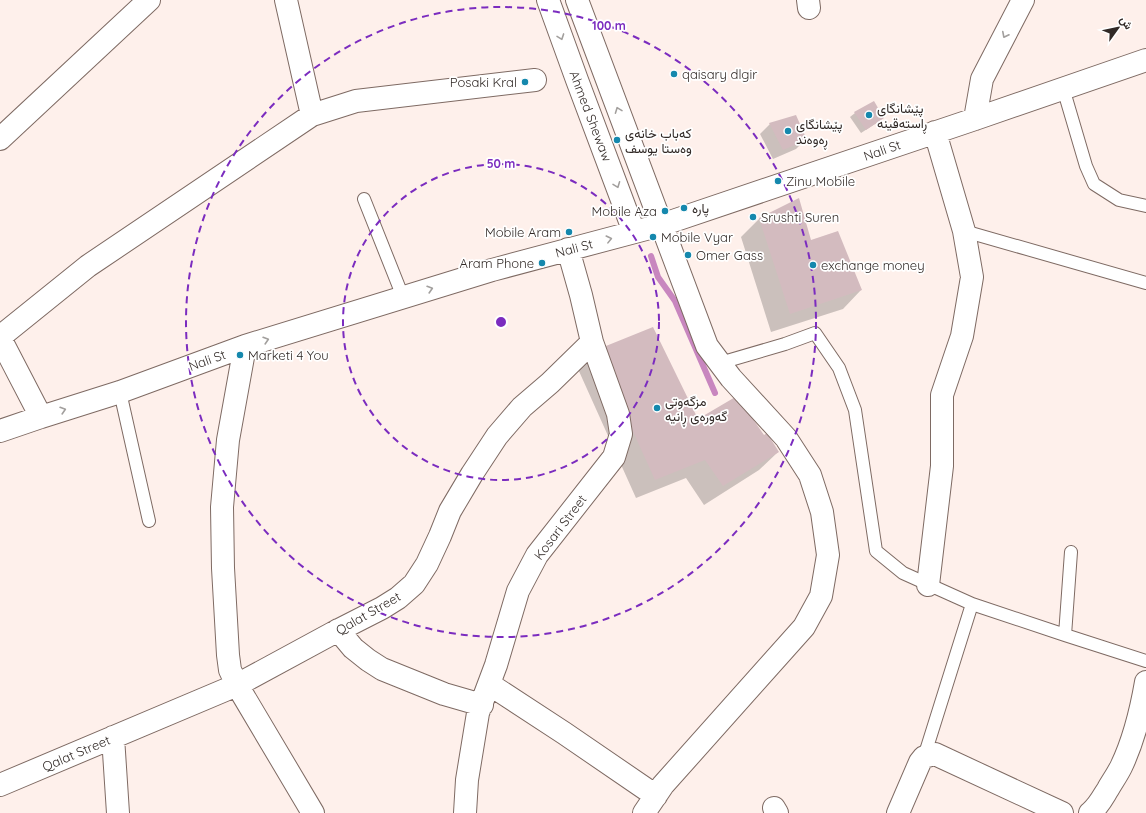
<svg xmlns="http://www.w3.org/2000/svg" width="1146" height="813" viewBox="0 0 1146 813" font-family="Quicksand,Vazirmatn,sans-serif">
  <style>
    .shadow { fill: #0003 }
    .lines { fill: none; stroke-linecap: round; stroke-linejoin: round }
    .stream { stroke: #c886bf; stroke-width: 6 }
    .building { fill: #d3bbbf }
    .lane-casing { stroke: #7e6a63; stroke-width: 14 }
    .street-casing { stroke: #7e6a63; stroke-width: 24 }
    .lane { stroke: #fff; stroke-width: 12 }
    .street { stroke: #fff; stroke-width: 22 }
    .oneway { stroke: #a29f9d }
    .ring { fill: none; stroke: #7b2cbf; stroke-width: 2; stroke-dasharray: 7 5 }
    .poi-dot { fill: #1588ad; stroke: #fff; stroke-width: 1.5 }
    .labels { text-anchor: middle; stroke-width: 3.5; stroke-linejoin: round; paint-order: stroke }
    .poi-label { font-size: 13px; fill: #312926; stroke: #fff; text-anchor: start }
    .street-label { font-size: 13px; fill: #312926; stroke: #fff }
    .centre { fill: #7b2cbf; stroke: #fff; stroke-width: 2 }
    .ring-label { font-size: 12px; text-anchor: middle; font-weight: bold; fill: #7b2cbf; stroke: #fff; stroke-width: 3.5; stroke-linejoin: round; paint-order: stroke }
  </style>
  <rect width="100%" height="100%" fill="#fef0eb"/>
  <path class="shadow" d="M855,113L882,118L878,122L861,133L850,117Z
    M795,116L806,139L796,149L773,159L760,134L770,124Z
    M760,218L811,241L861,290L843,309L771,332L741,237Z
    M596,351L698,421L763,436L778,452L759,470L704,505L686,478L636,498L578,369Z"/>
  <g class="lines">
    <path class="stream" d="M651,256L658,277L675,301L715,393"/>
  </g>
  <path class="building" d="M874,101L884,118L866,130L854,112Z
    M796,115L807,140L783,150L769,123Z
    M799,198L811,240L838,231L862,290L790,314L759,218Z
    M653,327L698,419L737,396L764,435L767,433L779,452L723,486L705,460L655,480L596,350Z"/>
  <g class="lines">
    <defs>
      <path id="lane" d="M1063,88L1086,166L1094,184L1119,200L1146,206
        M364,199L403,297
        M964,231L1146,283
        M720,363L785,344L815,333L839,368L855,410L876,551L903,573L972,604L924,757
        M120,392L149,521
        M972,604L1065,635L1146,661
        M1065,635L1071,552"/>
      <path id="street" d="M286,0L312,115
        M548,0L577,80L634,232
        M577,0L707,346L731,378L786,438L810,475L822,512L828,555L821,596L804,627L663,785L644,813
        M808,0L809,8
        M975,119L982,79L1023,0
        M0,139L149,0
        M0,337L88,266L312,115L356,101L535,80
        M0,338L41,417
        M245,346L228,440L222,507L223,568L228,655L230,670L237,685L313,813
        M0,431L41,417L120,392L245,346L492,270L661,225L975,119L1146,60
        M928,585L942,466V395L962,336L972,277L964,231L935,132
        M338,630L353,648L368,660L382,669L444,694L482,705
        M489,684L564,733L656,796
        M113,737L118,813
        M0,785L237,685L333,633L382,608L398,598L414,584L427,564L440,536L450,511L472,474L497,436L522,407L550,383L592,342L581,295L568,249
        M774,808L777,813
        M465,813L467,780L478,713L496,665L518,591L537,555L614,457L621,434L618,414L592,342
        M898,813L920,762L924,757L935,754L1062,813
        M1090,813C1098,807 1103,797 1108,789C1112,782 1117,775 1121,767C1134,740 1141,711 1146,682"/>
    </defs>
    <use href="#lane" class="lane-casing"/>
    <use href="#street" class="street-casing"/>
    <use href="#lane" class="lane"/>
    <use href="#street" class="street"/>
  </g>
  <defs><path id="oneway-chevron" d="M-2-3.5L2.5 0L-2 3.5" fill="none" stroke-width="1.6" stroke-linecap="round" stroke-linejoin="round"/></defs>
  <g class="oneway">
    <use href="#oneway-chevron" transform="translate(1005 35) rotate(117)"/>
    <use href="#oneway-chevron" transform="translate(561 37) rotate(70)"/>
    <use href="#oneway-chevron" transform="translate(618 110) rotate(-111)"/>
    <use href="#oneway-chevron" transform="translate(617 185) rotate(69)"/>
    <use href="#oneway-chevron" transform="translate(609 239) rotate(-14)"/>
    <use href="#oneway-chevron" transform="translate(430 289) rotate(-17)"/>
    <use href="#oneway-chevron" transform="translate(266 340) rotate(-17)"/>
    <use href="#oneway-chevron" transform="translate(63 410) rotate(-17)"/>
  </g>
  <g class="ring">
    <circle cx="501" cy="322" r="158"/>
    <circle cx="501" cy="322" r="315"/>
  </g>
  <g class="poi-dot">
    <circle cx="674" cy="74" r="4"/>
    <circle cx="525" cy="82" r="4"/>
    <circle cx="869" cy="115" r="4"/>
    <circle cx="788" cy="131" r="4"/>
    <circle cx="617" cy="140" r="4"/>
    <circle cx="778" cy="181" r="4"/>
    <circle cx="684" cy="208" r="4"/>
    <circle cx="665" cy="211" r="4"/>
    <circle cx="753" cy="217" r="4"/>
    <circle cx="569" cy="232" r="4"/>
    <circle cx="653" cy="237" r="4"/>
    <circle cx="688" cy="255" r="4"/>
    <circle cx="542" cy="263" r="4"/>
    <circle cx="813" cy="265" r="4"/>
    <circle cx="240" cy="355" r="4"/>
    <circle cx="657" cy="408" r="4"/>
  </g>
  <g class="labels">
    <g class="poi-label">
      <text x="682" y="79">qaisary dlgir</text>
      <text x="517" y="87" text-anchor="end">Posaki Kral</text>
      <text x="877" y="113">پێشانگای<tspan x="877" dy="15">ڕاسته‌قینه‌</tspan></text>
      <text x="796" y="129">پێشانگای<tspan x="796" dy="15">ڕه‌وه‌ند</tspan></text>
      <text x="625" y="138">کەباب خانەی<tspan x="625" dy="15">وەستا یوسف</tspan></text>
      <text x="786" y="186">Zinu Mobile</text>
      <text x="692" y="213">پاره</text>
      <text x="657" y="216" text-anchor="end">Mobile Aza</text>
      <text x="761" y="222">Srushti Suren</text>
      <text x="561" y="237" text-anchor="end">Mobile Aram</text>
      <text x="661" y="242">Mobile Vyar</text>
      <text x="696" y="260">Omer Gass</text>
      <text x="534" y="268" text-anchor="end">Aram Phone</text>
      <text x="821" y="270">exchange money</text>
      <text x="248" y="360">Marketi 4 You</text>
      <text x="665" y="406">مزگەوتی<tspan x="665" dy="15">گەورەی ڕانیە</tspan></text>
    </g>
    <g class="street-label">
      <text transform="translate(591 116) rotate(69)" y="5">Ahmed Shewaw</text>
      <text transform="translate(882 150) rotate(-19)" y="5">Nali St</text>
      <text transform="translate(574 248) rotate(-15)" y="5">Nali St</text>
      <text transform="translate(207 360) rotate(-20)" y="5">Nali St</text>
      <text transform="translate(560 527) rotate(-53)" y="5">Kosari Street</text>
      <text transform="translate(368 613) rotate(-30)" y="5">Qalat Street</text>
      <text transform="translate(76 753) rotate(-23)" y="5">Qalat Street</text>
    </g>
  </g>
  <circle cx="501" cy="322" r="6" class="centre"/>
  <g class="ring-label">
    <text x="609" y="30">100 m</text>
    <text x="501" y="168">50 m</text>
  </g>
  <g transform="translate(1118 28) rotate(57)" stroke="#ffffff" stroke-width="3" paint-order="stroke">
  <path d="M0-3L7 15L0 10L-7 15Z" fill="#312926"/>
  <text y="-6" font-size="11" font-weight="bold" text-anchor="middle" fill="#312926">ش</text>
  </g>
</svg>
